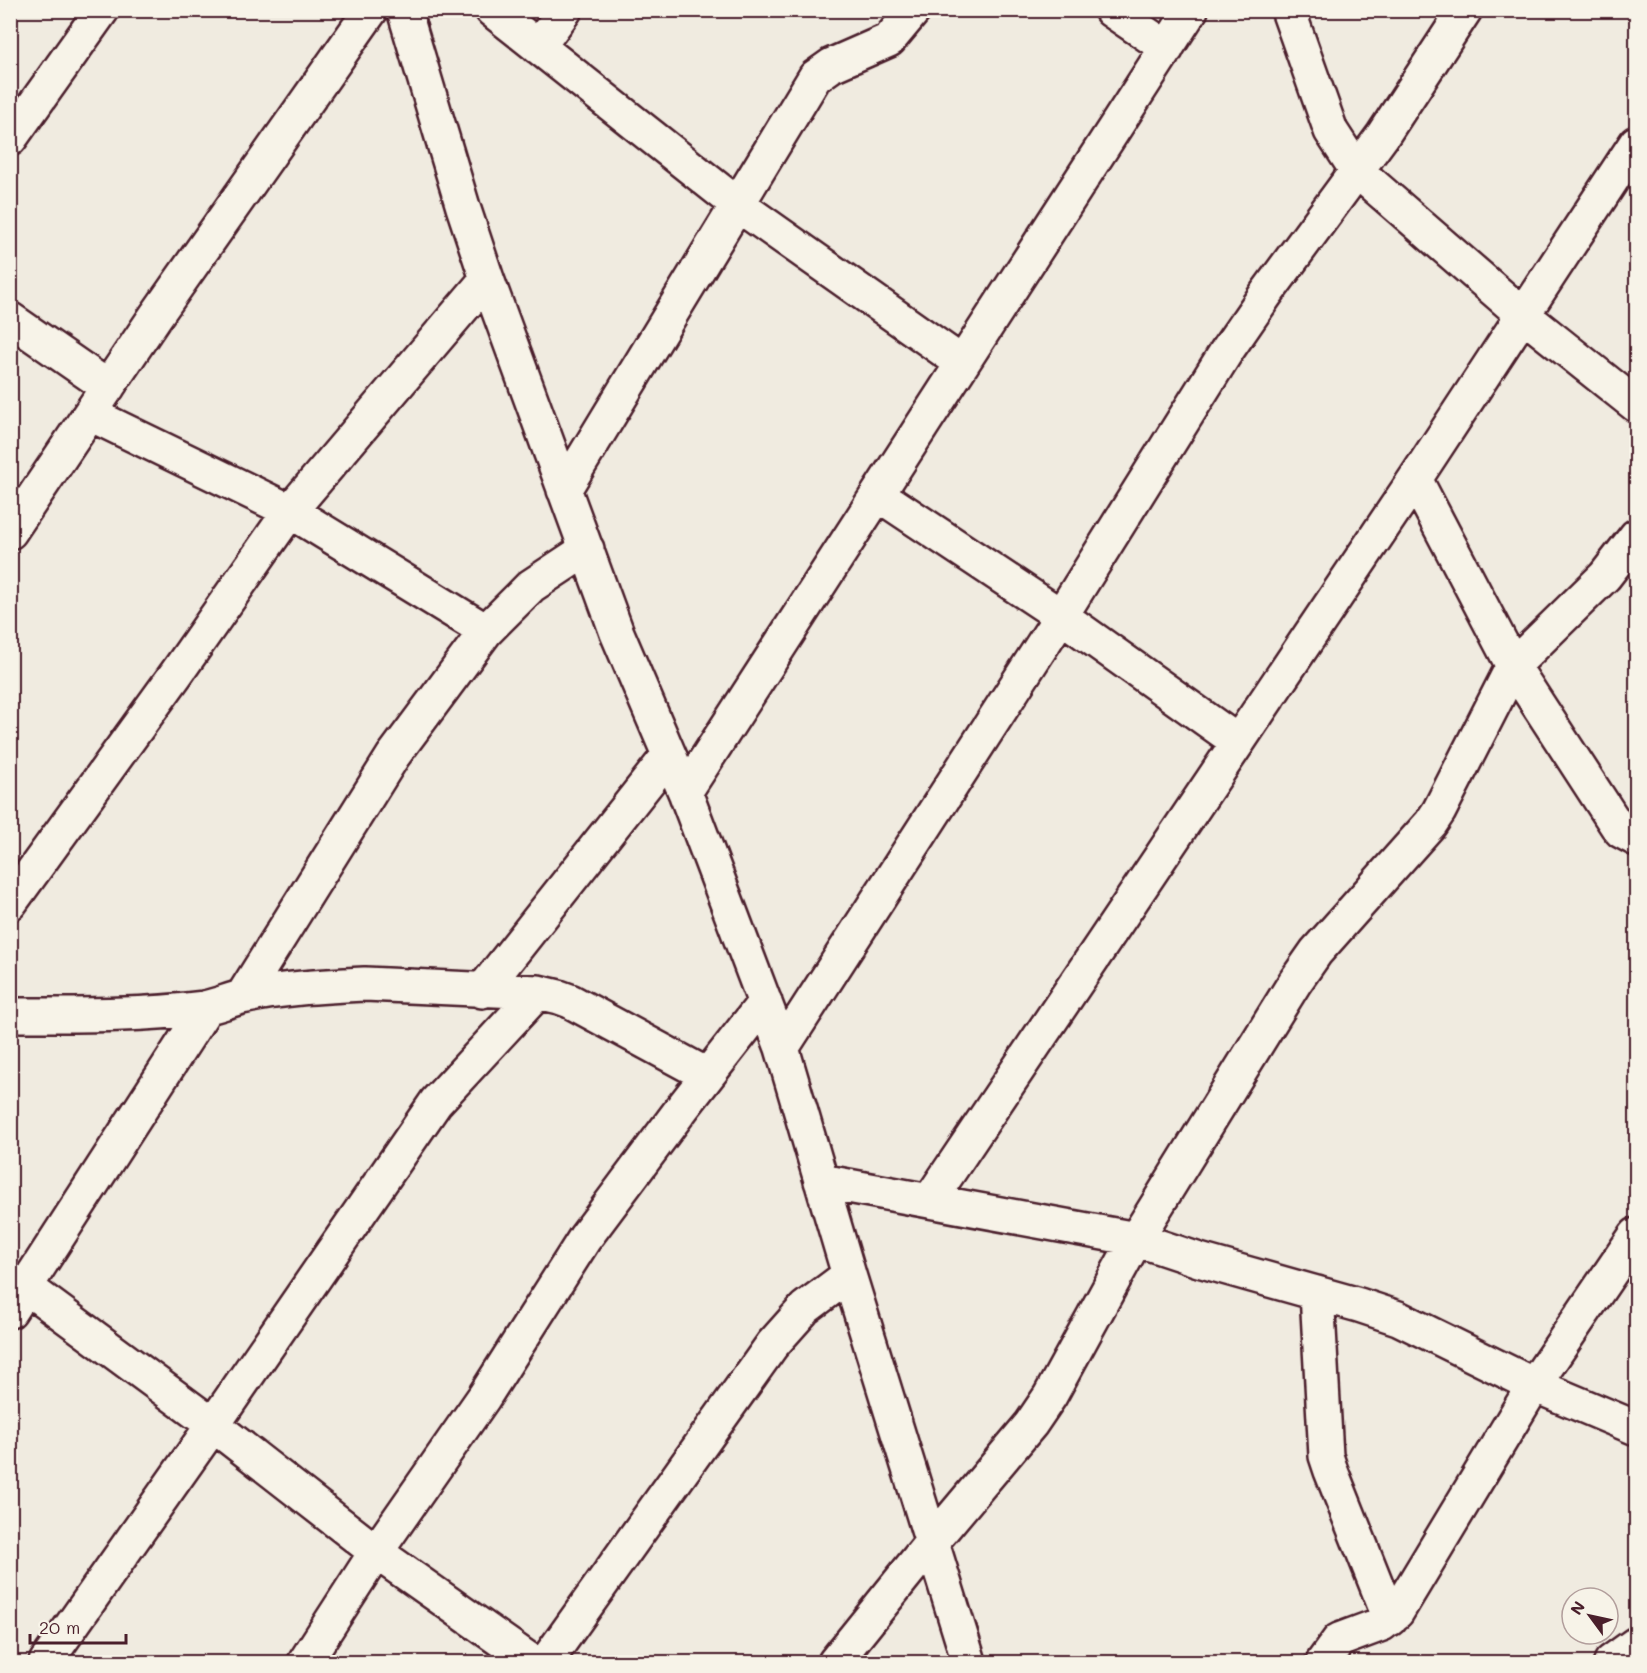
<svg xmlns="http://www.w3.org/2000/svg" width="1647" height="1673" viewBox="0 0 1647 1673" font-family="Mali,sans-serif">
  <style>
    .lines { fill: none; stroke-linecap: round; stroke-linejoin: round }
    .minor-casing { stroke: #4a1f2b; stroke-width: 38 }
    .minor { stroke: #f7f3e8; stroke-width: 33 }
  </style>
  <rect width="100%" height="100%" fill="#f0ebe0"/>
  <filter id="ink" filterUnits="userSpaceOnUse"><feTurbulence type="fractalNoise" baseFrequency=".0167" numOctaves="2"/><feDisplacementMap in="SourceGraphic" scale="12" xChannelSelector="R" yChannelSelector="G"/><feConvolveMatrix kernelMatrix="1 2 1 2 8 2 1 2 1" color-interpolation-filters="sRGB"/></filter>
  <g filter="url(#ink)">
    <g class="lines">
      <defs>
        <path id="minor" d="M404,10L463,207L487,279L617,633L685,792L782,1048L849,1275L969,1662
          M492,10L738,205L962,363
          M1111,10L1167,48
          M1288,10L1331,131L1357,171L1523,315L1636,405
          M538,47L565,10
          M10,139L102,10
          M10,319L108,387
          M90,414L290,511L486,631
          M1415,479L1513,666L1617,826L1621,831L1636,839
          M564,490L815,77L832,65L889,40L914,10
          M879,495L1061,616L1238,742
          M10,532L155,317L371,10
          M685,792L1191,10
          M10,903L176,674L290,511L487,279
          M482,991L669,755
          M242,997L393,756L486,631L531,586L587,549
          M10,1015C75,1015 139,1016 203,1008C216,1006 229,1000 242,997C282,988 324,986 365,984L538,992L559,997L570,1001L707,1075
          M782,1048L1061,616L1226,352L1266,294L1383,135L1465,10
          M821,1181L1136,1239L1199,1260L1359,1305L1398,1318L1534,1385L1636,1428
          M930,1200L1415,479L1636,143
          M26,1287L213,1425L376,1552L532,1662
          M1317,1293L1326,1456L1331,1471L1390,1619
          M10,1311L206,1008
          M46,1662L213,1425L436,1102L538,992
          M305,1662L376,1552L484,1397L585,1238L683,1107L765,1002
          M546,1662L772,1345L805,1308L849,1275
          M835,1662L931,1543L1031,1424L1050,1396L1136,1239L1295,982L1316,952L1431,823L1439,811L1513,666L1605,576L1636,536
          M1323,1662L1339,1640L1382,1624L1397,1612L1534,1385L1636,1235
          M1611,1662L1636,1644"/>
      </defs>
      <use href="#minor" class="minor-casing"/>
      <use href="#minor" class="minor"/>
    </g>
  </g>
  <rect width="1647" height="1673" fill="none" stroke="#f7f3e8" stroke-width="36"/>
  <rect x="18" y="18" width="1611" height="1637" fill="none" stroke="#4a1f2b" stroke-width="2" filter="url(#ink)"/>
  <g transform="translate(1590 1616) rotate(303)"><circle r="28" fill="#f7f3e8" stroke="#b29e9c" stroke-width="1.5"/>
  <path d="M0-4.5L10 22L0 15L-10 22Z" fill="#4a1f2b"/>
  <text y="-9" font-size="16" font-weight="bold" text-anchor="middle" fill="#4a1f2b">N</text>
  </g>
  <path d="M30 1634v9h96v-9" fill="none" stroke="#4a1f2b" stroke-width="3"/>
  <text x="39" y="1634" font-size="18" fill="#4a1f2b" stroke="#f7f3e8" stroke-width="4.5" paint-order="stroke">20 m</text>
</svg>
